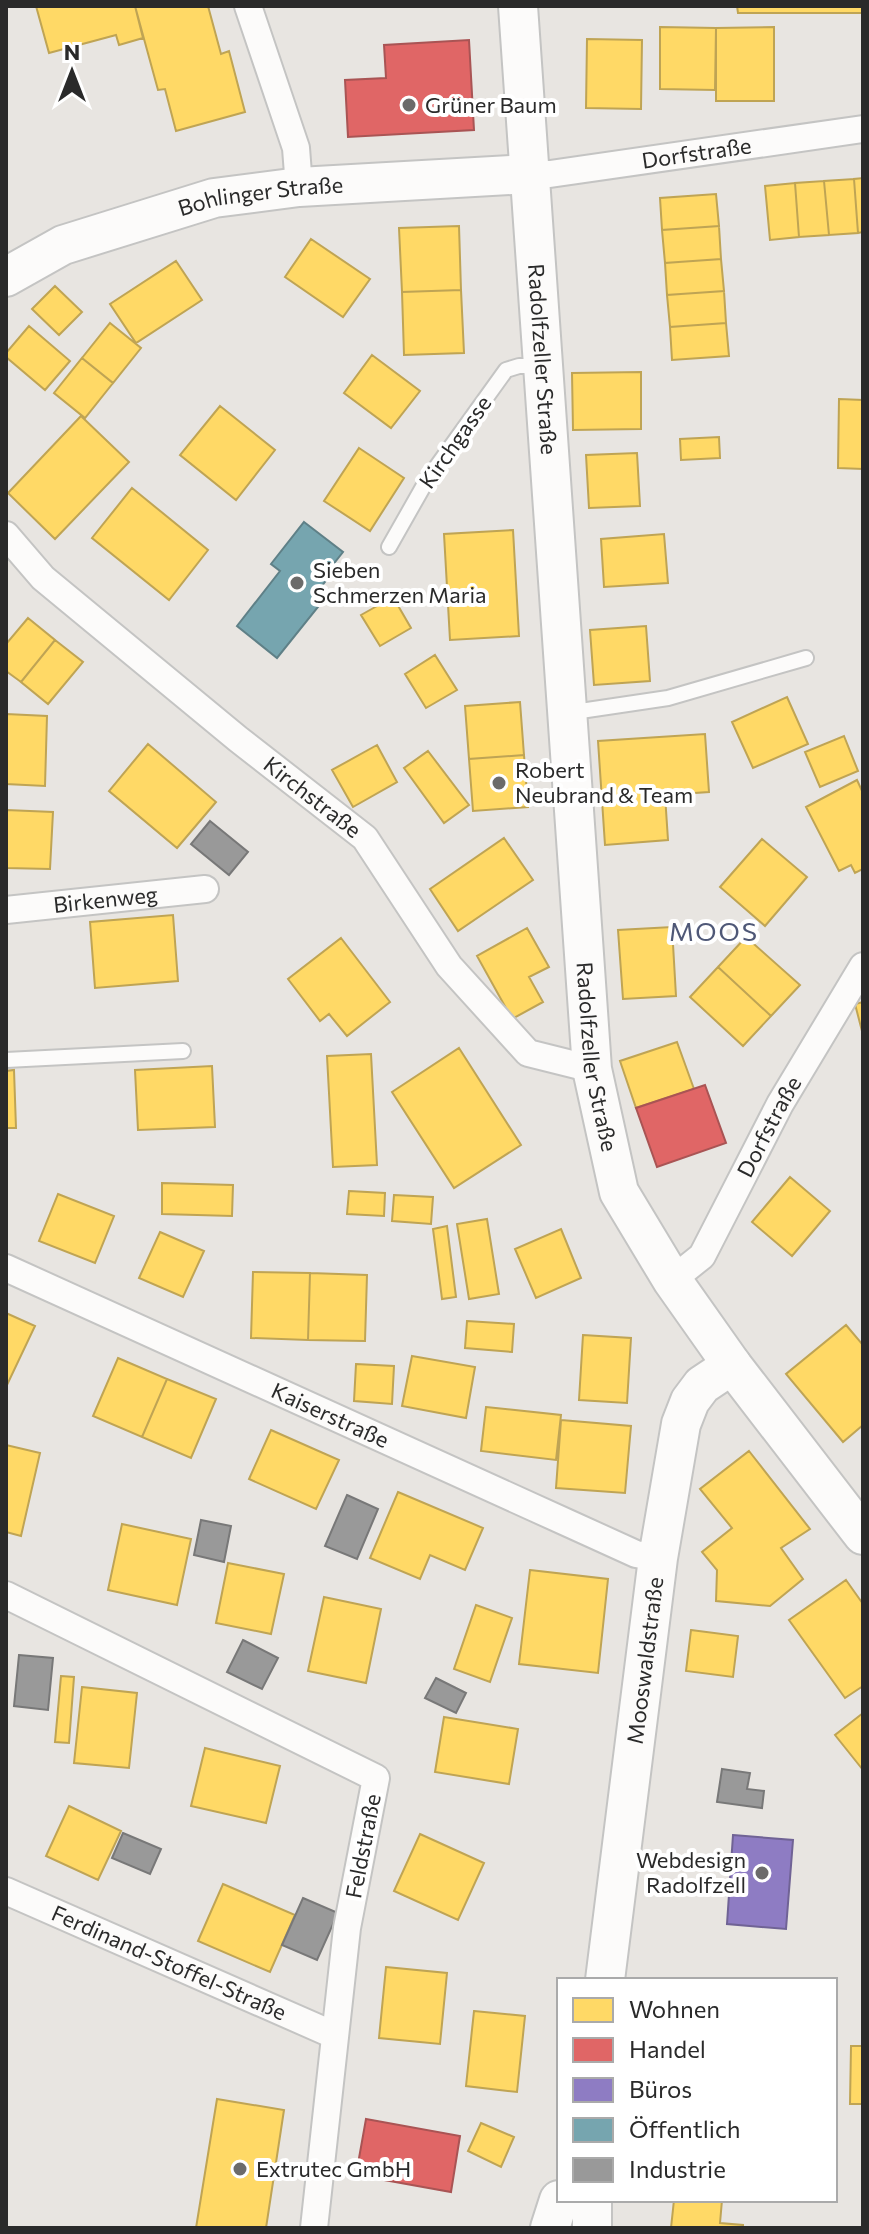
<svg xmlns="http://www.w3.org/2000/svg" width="869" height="2234" viewBox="0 0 869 2234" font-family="Commissioner,sans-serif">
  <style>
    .homes { fill: #ffd966; stroke: #bfa454; stroke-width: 2 }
    .shops { fill: #e06666; stroke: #a95454; stroke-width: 2 }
    .offices { fill: #8e7cc3; stroke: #706395; stroke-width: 2 }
    .public { fill: #76a5af; stroke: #5f8087; stroke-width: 2 }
    .industry { fill: #999; stroke: #787878; stroke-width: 2 }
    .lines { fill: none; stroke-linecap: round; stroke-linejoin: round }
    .lane-casing { stroke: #c4c4c3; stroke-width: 18 }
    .street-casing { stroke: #c4c4c3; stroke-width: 30 }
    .secondary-casing { stroke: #c4c4c3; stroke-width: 42 }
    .lane { stroke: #fcfbfa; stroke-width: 14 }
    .street { stroke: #fcfbfa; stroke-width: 26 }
    .secondary { stroke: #fcfbfa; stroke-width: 38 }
    .poi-dot { fill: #6c6b6a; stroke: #fff; stroke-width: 3 }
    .labels { text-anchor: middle; stroke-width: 8; stroke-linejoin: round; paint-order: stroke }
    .poi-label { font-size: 22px; fill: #2a2a2a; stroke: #fff; text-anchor: start }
    .street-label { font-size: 22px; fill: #2a2a2a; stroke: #fff }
    .quarter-label { font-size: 26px; letter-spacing: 2px; fill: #4f5877; stroke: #fff }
  </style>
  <rect width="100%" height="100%" fill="#e8e5e1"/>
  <path class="homes" d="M36,6H135L143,38L119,45L116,35L49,53Z
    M135,6H208L221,54L229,51L245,112L176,131L165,89L158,90Z
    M737,6H863V13H738Z
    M660,27L716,28L715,90L660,89Z
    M774,27V101H716V28Z
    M587,39L642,40L641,109L586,108Z
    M863,178V232L858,233L854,179Z
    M854,179L858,233L829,235L824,181Z
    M824,181L829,235L799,237L795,183Z
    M795,183L799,237L770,240L765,186Z
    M716,194L719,226L662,230L660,198Z
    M459,226L461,290L402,292L399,228Z
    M719,226L721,259L665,263L662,230Z
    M311,239L370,279L343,317L285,277Z
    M721,259L724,291L667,295L665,263Z
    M176,261L202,300L136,343L110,304Z
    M55,286L82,312L59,335L32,309Z
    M461,290L464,353L404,355L402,292Z
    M724,291L726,323L670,327L667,295Z
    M110,323L141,348L113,383L82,358Z
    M726,323L729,356L672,360L670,327Z
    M29,326L70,361L45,390L6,357V353Z
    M372,355L420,391L391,428L344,393Z
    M82,358L113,383L85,418L54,393Z
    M641,372V429L573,430L572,373Z
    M839,399L863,400V469L838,468Z
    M220,406L275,450L236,500L180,455Z
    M81,416L129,462L55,539L8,493Z
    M719,437L720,458L681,460L680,439Z
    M359,448L404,478L370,531L324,501Z
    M637,453L640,506L589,508L586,455Z
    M132,488L208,550L169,600L92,538Z
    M513,530L519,636L450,640L444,534Z
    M664,534L668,583L604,587L601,539Z
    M393,597L411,628L380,646L361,615Z
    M28,618L55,640L21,682L6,671V644Z
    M646,626L650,681L594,685L590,630Z
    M55,640L83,662L48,704L21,682Z
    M435,655L457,690L426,708L405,674Z
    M787,697L808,744L753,768L732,722Z
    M520,702L524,755L469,759L465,706Z
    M6,714L47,716L45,786L6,784Z
    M705,734L709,792L665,795L668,840L605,845L598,741Z
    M844,736L858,771L820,787L805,752Z
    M148,744L216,802L177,848L109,791Z
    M377,745L397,782L353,807L332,770Z
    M428,751L469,805L444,823L404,768Z
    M524,755L528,807L473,811L469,759Z
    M857,780L863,793V869L855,873L851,865L839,871L806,807Z
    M6,810L53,812L50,869L6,868Z
    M504,838L533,880L458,931L430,889Z
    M762,839L807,877L765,926L720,887Z
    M173,915L178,981L95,988L90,922Z
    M672,927L676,996L623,999L618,930Z
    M527,928L549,967L529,977L543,1002L512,1019L477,956Z
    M746,937L800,985L771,1016L718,967Z
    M341,938L390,1002L347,1036L329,1014L320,1021L288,979Z
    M718,967L771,1016L743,1046L690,997Z
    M863,1002V1035L855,1004Z
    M677,1042L694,1089L636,1108L620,1061Z
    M459,1048L521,1145L454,1188L392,1092Z
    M371,1054L377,1165L333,1167L327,1056Z
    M212,1066L215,1127L138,1130L135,1070Z
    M14,1070L16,1128H6V1071Z
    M790,1177L830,1211L792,1256L752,1222Z
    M162,1183L233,1185L232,1216L162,1214Z
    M349,1191L385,1193L384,1216L347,1214Z
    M58,1194L114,1216L95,1263L39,1241Z
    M394,1195L433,1197L431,1224L392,1221Z
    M487,1219L499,1294L469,1299L457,1224Z
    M447,1226L456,1297L442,1299L433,1229Z
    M561,1229L581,1278L536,1298L515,1249Z
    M160,1232L204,1251L183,1297L139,1278Z
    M253,1272L310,1273L308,1340L251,1338Z
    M310,1273L367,1275L365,1341L308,1340Z
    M6,1313L35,1326L7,1385H6Z
    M467,1321L514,1324L512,1352L465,1348Z
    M846,1325L863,1345V1425L843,1442L786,1374Z
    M583,1335L631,1338L627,1403L579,1400Z
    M412,1356L475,1367L466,1418L402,1406Z
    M118,1358L167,1379L142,1437L93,1416Z
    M356,1364L394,1366L392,1404L354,1401Z
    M167,1379L216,1399L191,1458L142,1437Z
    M486,1407L561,1415L556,1460L481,1451Z
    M561,1420L631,1426L625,1493L556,1488Z
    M271,1430L339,1460L316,1509L249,1479Z
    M6,1445L40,1453L21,1536L6,1532Z
    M749,1451L810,1529L781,1548L803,1579L770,1606L716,1601L717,1570L702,1552L732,1528L700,1489Z
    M398,1492L483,1528L465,1570L430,1555L420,1579L370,1558Z
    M122,1524L191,1539L177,1605L108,1590Z
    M228,1563L284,1574L271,1634L216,1623Z
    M530,1570L608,1579L598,1673L519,1664Z
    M846,1580L863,1604V1686L845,1698L789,1620Z
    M324,1597L381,1609L366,1683L308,1671Z
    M476,1605L512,1618L490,1682L454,1669Z
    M691,1630L738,1636L733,1677L686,1671Z
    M61,1676L74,1677L69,1743L55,1742Z
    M82,1687L137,1693L129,1768L74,1763Z
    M863,1713V1770L835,1735Z
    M444,1717L518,1729L509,1784L435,1772Z
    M205,1748L280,1766L266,1823L191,1806Z
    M69,1806L121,1831L98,1880L46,1856Z
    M420,1834L484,1863L458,1920L394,1891Z
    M223,1884L295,1915L270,1972L198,1941Z
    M386,1967L447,1973L440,2044L379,2038Z
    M474,2011L525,2016L517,2092L466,2086Z
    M851,2046H863V2104H850Z
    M217,2099L284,2110L266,2228H196Z
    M481,2123L514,2137L501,2167L468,2151Z
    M674,2200H722L720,2223L743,2225V2228H671Z"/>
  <path class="shops" d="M469,40L474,130L348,137L345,80L386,78L384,45Z
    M705,1085L726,1143L657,1167L636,1108Z
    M366,2119L460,2136L451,2192L356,2175Z"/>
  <path class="offices" d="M733,1835L793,1840L786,1929L727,1924Z"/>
  <path class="public" d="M304,522L343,552L332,566L335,569L314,596L322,602L277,658L237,626L280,571L271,564Z"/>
  <path class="industry" d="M210,821L248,852L229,875L191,844Z
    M347,1495L378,1509L357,1559L325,1546Z
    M201,1520L231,1526L224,1562L194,1555Z
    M243,1640L278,1658L262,1689L227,1672Z
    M19,1655L53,1658L48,1710L14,1706Z
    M436,1678L466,1693L456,1713L425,1698Z
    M722,1769L750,1773L747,1789L764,1791L762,1808L717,1802Z
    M123,1833L161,1849L150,1874L112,1858Z
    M303,1898L338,1913L317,1960L282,1945Z"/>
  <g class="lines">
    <defs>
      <path id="lane" d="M389,547L427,480L506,370L519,366H542
        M567,713L668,698L806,658
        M6,1060L183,1051"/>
      <g id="street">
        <path d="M248,6L296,148L299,187"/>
        <path id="s1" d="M528,174H550L863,129"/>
        <path id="s2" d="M6,535L43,578L238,739L365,838L449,966L528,1053L592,1069"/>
        <path id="s3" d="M6,910L205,889"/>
        <path id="s4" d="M6,1268L570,1524L636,1554L658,1558"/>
        <path id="s5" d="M672,1280L702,1256L780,1104L863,966"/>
        <path d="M6,1595L376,1778L347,1928L314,2228"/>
        <path id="s6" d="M6,1891L334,2035"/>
      </g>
      <g id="secondary">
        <path id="s7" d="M518,6L592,1069L619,1192L672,1280L732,1365L863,1535"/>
        <path id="s8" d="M6,277L63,245L214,198L299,187L528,174"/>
        <path id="s9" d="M605,1980L658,1558L681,1424L690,1401L702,1385L732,1365"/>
        <path d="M592,2200V2228"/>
        <path d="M550,2228L559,2200"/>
      </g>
    </defs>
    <use href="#lane" class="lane-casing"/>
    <use href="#street" class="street-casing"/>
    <use href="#secondary" class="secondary-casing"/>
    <use href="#lane" class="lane"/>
    <use href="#street" class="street"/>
    <use href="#secondary" class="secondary"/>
  </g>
  <g class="poi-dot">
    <circle cx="409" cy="105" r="8"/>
    <circle cx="297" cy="583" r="8"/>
    <circle cx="499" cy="783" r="8"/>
    <circle cx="762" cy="1873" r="8"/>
    <circle cx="240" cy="2169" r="8"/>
  </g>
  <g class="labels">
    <g class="poi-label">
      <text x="425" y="113">Grüner Baum</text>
      <text x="313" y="578">Sieben<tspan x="313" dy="25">Schmerzen Maria</tspan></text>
      <text x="515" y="778">Robert<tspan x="515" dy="25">Neubrand &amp; Team</tspan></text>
      <text x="746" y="1868" text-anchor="end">Webdesign<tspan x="746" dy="25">Radolfzell</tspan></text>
      <text x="256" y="2177">Extrutec GmbH</text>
    </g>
    <g class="street-label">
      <text dy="8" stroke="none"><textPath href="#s1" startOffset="170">Dorfstraße</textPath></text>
      <text dy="8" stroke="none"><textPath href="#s8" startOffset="270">Bohlinger Straße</textPath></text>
      <text dy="8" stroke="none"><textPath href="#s7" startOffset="354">Radolfzeller Straße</textPath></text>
      <text transform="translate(455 442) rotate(-55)" y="8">Kirchgasse</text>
      <text dy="8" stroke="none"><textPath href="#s2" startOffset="404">Kirchstraße</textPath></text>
      <text dy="8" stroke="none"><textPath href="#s3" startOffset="100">Birkenweg</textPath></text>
      <text dy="8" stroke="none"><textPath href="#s7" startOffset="1054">Radolfzeller Straße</textPath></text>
      <text dy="8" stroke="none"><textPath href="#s5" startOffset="184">Dorfstraße</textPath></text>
      <text dy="8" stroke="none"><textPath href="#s4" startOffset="356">Kaiserstraße</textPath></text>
      <text dy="8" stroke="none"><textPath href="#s9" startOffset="322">Mooswaldstraße</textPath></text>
      <text transform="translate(363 1846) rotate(-79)" y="8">Feldstraße</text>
      <text dy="8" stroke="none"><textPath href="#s6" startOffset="178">Ferdinand-Stoffel-Straße</textPath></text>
    </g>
    <g class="quarter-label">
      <text x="714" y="941">MOOS</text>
    </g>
  </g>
  <rect width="869" height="2234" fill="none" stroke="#2a2a2a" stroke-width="16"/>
  <rect x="557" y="1978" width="280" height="224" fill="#ffffff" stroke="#aaaaaa" stroke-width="2"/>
  <rect x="573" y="1998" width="40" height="24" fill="#ffd966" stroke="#aaaaaa" stroke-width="2"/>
  <text x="629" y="2018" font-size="24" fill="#2a2a2a">Wohnen</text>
  <rect x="573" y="2038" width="40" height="24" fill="#e06666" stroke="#aaaaaa" stroke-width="2"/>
  <text x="629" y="2058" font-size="24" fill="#2a2a2a">Handel</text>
  <rect x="573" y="2078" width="40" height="24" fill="#8e7cc3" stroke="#aaaaaa" stroke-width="2"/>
  <text x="629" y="2098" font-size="24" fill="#2a2a2a">Büros</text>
  <rect x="573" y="2118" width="40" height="24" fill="#76a5af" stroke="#aaaaaa" stroke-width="2"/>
  <text x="629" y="2138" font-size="24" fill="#2a2a2a">Öffentlich</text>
  <rect x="573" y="2158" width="40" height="24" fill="#999999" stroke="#aaaaaa" stroke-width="2"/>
  <text x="629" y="2178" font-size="24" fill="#2a2a2a">Industrie</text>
  <g transform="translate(72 72)" stroke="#ffffff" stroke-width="6" paint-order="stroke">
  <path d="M0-6L14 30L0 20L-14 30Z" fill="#2a2a2a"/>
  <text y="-12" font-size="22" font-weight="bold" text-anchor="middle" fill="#2a2a2a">N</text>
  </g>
</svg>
